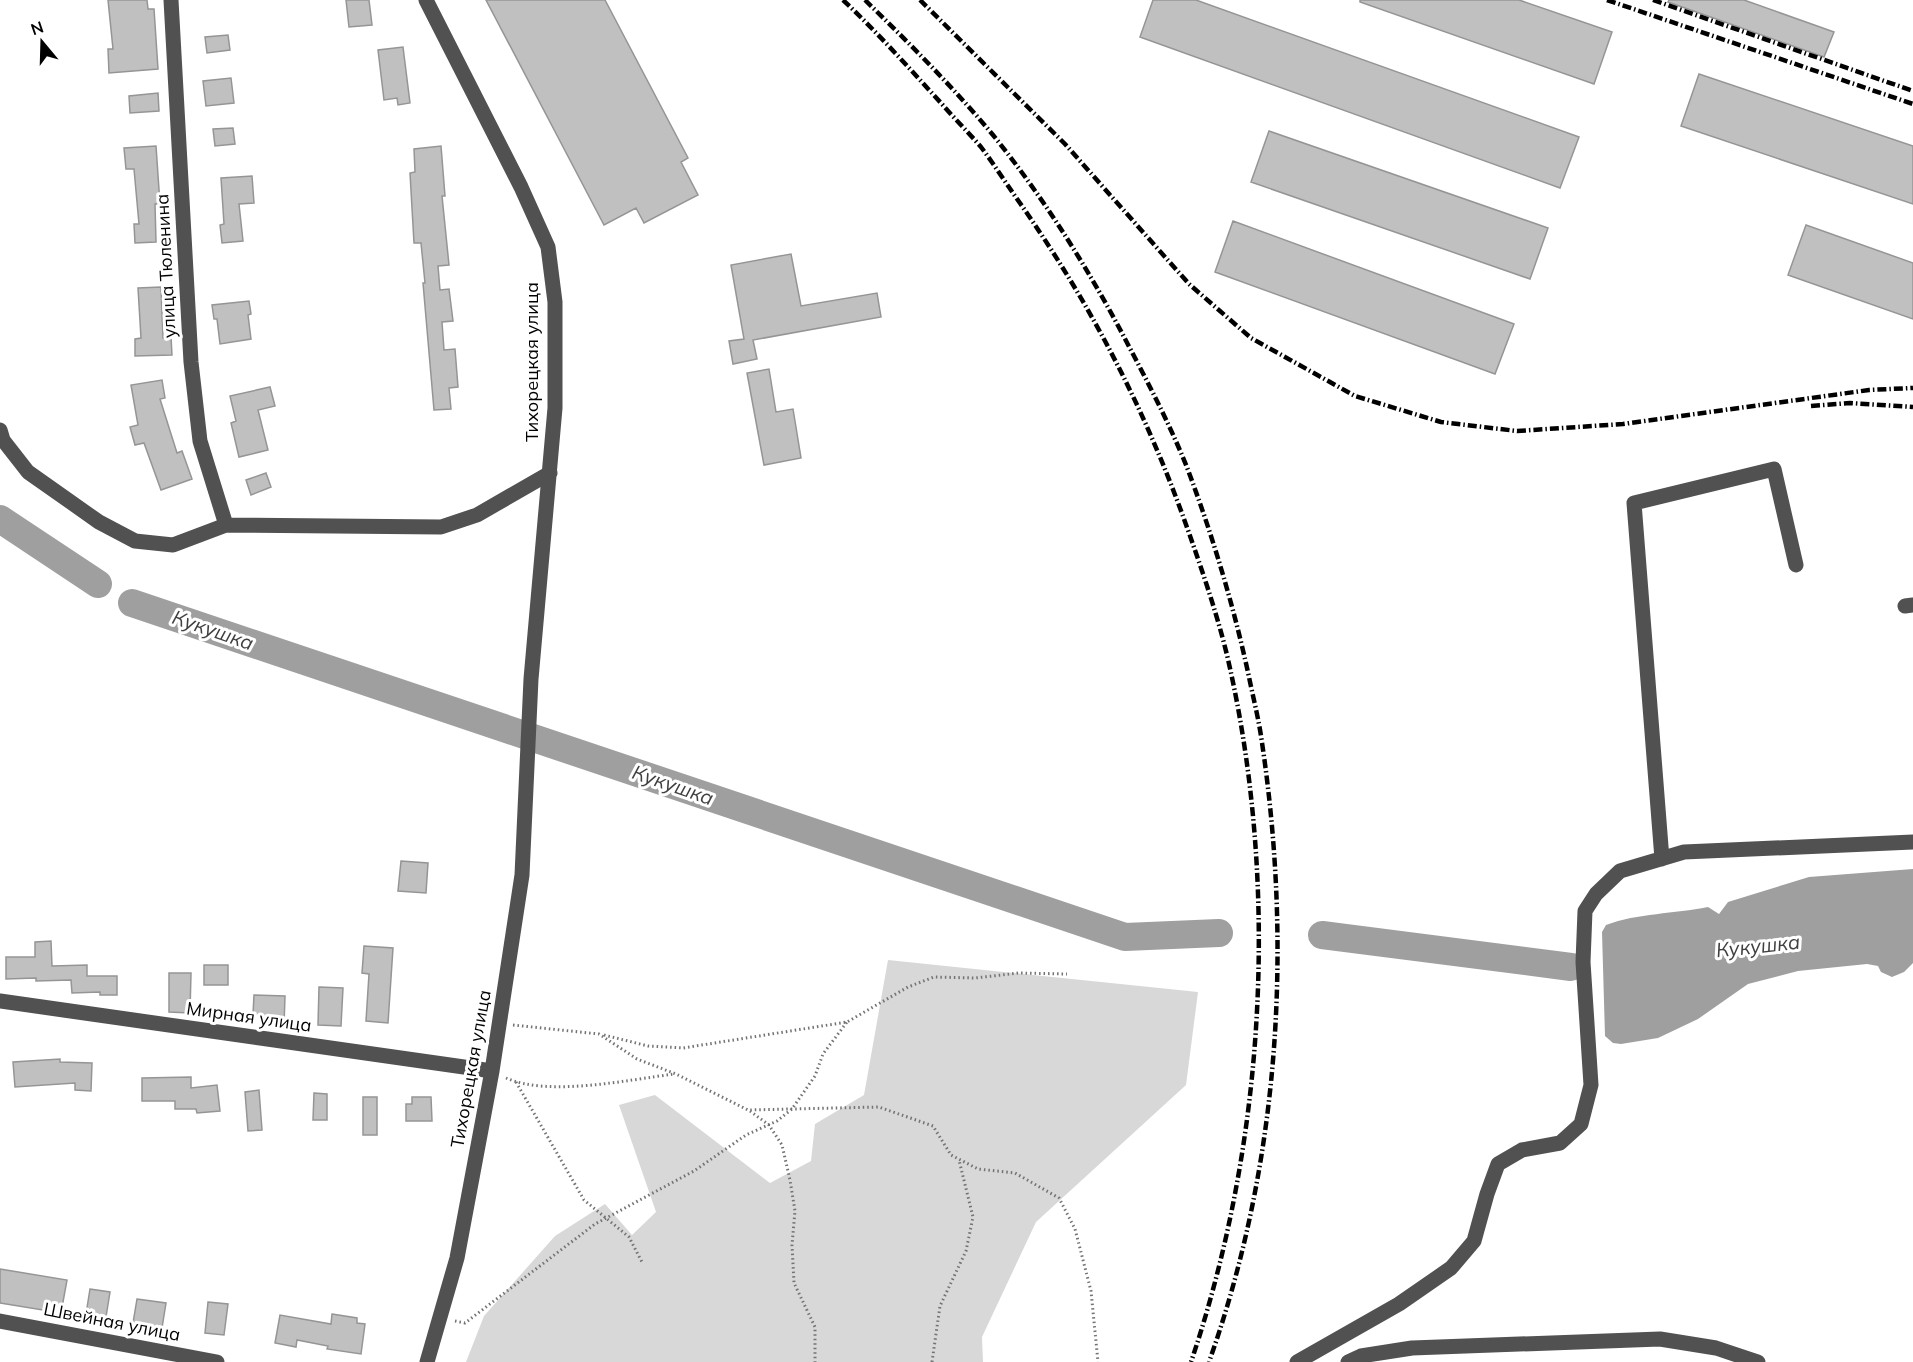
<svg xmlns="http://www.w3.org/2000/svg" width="1913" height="1362" viewBox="0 0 1913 1362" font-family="Mulish,sans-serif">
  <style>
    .green { fill: #d8d8d8 }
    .water { fill: #9f9f9f }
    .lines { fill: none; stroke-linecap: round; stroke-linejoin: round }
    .river { stroke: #9f9f9f; stroke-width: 28 }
    .building { fill: #c0c0c0; stroke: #959595; stroke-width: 1.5 }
    .path { stroke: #737373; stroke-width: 3; stroke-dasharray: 1.5 3; stroke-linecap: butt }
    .minor { stroke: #515151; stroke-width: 15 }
    .rail { stroke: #000; stroke-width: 4.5; stroke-dasharray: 9 3 1.5 3; stroke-linecap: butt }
    .labels { text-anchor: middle; stroke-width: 6; stroke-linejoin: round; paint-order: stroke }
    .street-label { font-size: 18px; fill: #000; stroke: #fff }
    .water-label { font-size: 20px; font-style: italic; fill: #404040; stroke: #fff }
  </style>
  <rect width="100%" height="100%" fill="#fff"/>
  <path class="green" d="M888,960L1198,992L1186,1085L1036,1222L982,1337L983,1362H466L484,1316L555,1236L605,1204L632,1235L656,1212L619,1105L655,1095L770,1183L811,1161L815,1124L864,1095Z"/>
  <path class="water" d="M1913,869V963L1904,972L1892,977L1881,972L1878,966L1867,964L1798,971L1748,984L1698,1019L1658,1038L1621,1044L1613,1043L1605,1036L1602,932L1606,925C1638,913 1674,914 1708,907L1719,914L1728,902L1809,877Z"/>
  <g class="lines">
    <path class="river" d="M0,519L98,584
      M132,603L1125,937L1219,933
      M1322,935L1571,967"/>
  </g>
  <path class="building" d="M108,0H147L148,9H154L158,69L109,73L108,49H113Z
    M346,0H369L372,25L349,27Z
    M486,0H605L688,158L681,162L698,195L644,223L636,208L604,225Z
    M1153,0H1196L1579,137L1560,188L1140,37Z
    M1360,0H1519L1612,32L1594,84L1360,2Z
    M1669,0H1744L1834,32L1824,57L1668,2Z
    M228,35L230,50L207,53L205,37Z
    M403,47L410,103L398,105L397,98L384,100L378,50Z
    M1699,74L1913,146V204L1681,126Z
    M231,78L234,103L206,106L203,81Z
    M158,93L159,111L130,113L129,96Z
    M233,128L235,144L215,146L213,129Z
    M1269,131L1548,228L1530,279L1251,182Z
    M156,146L160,204H155L156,242L135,243L134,224H139L134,169H126L124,148Z
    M441,146L445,196H442L449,265L438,266L440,290L449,289L453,321L442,322L444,350L455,349L458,387L449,388L451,409L434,410L423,283H425L421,243H414L410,173L415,172L414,149Z
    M252,176L254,203L239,204L243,241L222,243L220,225L224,224L221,178Z
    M1233,221L1514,324L1495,374L1215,272Z
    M1806,225L1913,263V319L1788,275Z
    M791,254L801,306L877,293L881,317L753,340L757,359L733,364L729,341L744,339L731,265Z
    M161,287L163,338L171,337L172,355L135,356V339L141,338L138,288Z
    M249,301L251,314L248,315L251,339L220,344L217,319H214L212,305Z
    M769,369L776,412L793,409L801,458L764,465L747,373Z
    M162,380L165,398L160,399L177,453L182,451L192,479L161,490L144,443L135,445L130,427L138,425L131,385Z
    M270,387L275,406L258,410L268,450L239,457L231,423L236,421L230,396Z
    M266,473L271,487L251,495L246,480Z
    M401,861L428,863L426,893L398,891Z
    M51,941L52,966L87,965V976H117V995H100V992L72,993L71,980L36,981V978L6,979V957H35V942Z
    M364,946L393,948L388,1023L366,1021L369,974L362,973Z
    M204,965H228V985H204Z
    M169,973H191L190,1013L169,1012Z
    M319,987L343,988L341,1026L318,1025Z
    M254,995L285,996L284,1026L263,1025V1014H253Z
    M60,1059V1062L92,1063L91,1091L75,1090V1083L15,1087L13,1062Z
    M191,1077V1088L217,1085L220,1111L197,1113L196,1109H175V1101H142V1078Z
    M259,1090L262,1130L248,1131L245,1092Z
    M314,1093L327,1094V1120H313Z
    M363,1097H377V1135H363Z
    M412,1097H431L432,1121H406V1104H412Z
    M0,1269L67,1280L61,1313L0,1303Z
    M90,1289L110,1292L106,1317L86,1314Z
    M137,1299L166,1303L162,1328L133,1323Z
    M208,1302L228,1304L224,1335L205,1333Z
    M332,1314L357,1318V1323L365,1324L361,1354L327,1349L328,1346L297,1340L296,1347L275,1343L280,1315L331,1324Z"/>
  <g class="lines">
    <path class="path" d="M513,1025L599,1034L637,1059L676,1074L748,1110L879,1107L933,1126L951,1155L978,1169L1015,1173L1059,1198L1075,1229L1091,1291L1098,1362
      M604,1035L648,1046L683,1048L847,1022L908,987L934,977L975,978L1019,973L1067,974
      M506,1078C549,1097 627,1080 674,1074
      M516,1082L584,1200L629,1237L643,1264
      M750,1111L769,1125L782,1145L790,1180L795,1211L792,1245L794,1283L815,1327V1362
      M455,1321L465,1323L595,1224L694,1171L746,1135L777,1121L792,1109L815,1076L823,1054L847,1022
      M932,1362L940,1306L966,1251L973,1217L959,1160"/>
    <path class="minor" d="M171,0L191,362L200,441L226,525
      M426,0L521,187L548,247L555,302V408L531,679L522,875L492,1071L457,1258L427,1362
      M0,430L3,440L28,472L99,522L135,541L173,545L226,525L441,527L477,515L550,473
      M1905,606L1913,605
      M1662,859L1634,503L1774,469L1796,565
      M0,1001L492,1071
      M0,1321L217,1362
      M1297,1362L1399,1304L1451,1268L1474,1241L1487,1194L1498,1164L1522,1150L1560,1143L1581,1124L1591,1085L1583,962L1585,911L1596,894L1620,871L1684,852L1913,842
      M1348,1362L1361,1356L1412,1348L1660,1339L1716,1348L1758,1362"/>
    <path class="rail" d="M843,0C877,32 909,68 941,103C954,118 968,132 981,147C993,163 1004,180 1015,196C1090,302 1146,410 1189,533C1203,573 1217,614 1227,655C1280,883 1266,1140 1191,1362
      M865,0C909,43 953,87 993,135C1043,197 1086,265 1123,335C1146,379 1170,424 1188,470C1213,537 1234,607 1249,677C1253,697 1258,716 1261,736C1293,945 1280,1162 1209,1362
      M920,0L1065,144L1189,284L1251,338L1355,396L1441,422L1517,431L1623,424L1869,390L1913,388
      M1607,0L1913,104
      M1653,0L1913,91
      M1811,406L1850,403L1913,407"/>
  </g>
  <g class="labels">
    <g class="street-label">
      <text transform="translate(166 266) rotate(-93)" y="6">улица Тюленина</text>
      <text transform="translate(532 362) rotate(-90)" y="6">Тихорецкая улица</text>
      <text transform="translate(249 1017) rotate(8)" y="6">Мирная улица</text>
      <text transform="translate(471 1069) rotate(-80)" y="6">Тихорецкая улица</text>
      <text transform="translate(112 1322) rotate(11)" y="6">Швейная улица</text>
    </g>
    <g class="water-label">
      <text transform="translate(213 630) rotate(19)" y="7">Кукушка</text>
      <text transform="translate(673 785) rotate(19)" y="7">Кукушка</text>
      <text transform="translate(1758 946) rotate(-6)" y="7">Кукушка</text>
    </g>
  </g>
  <g transform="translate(42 42) rotate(341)" stroke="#ffffff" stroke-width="4.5" paint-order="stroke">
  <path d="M0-4.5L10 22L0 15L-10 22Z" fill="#000000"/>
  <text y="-9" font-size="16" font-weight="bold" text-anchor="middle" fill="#000000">N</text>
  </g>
</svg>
